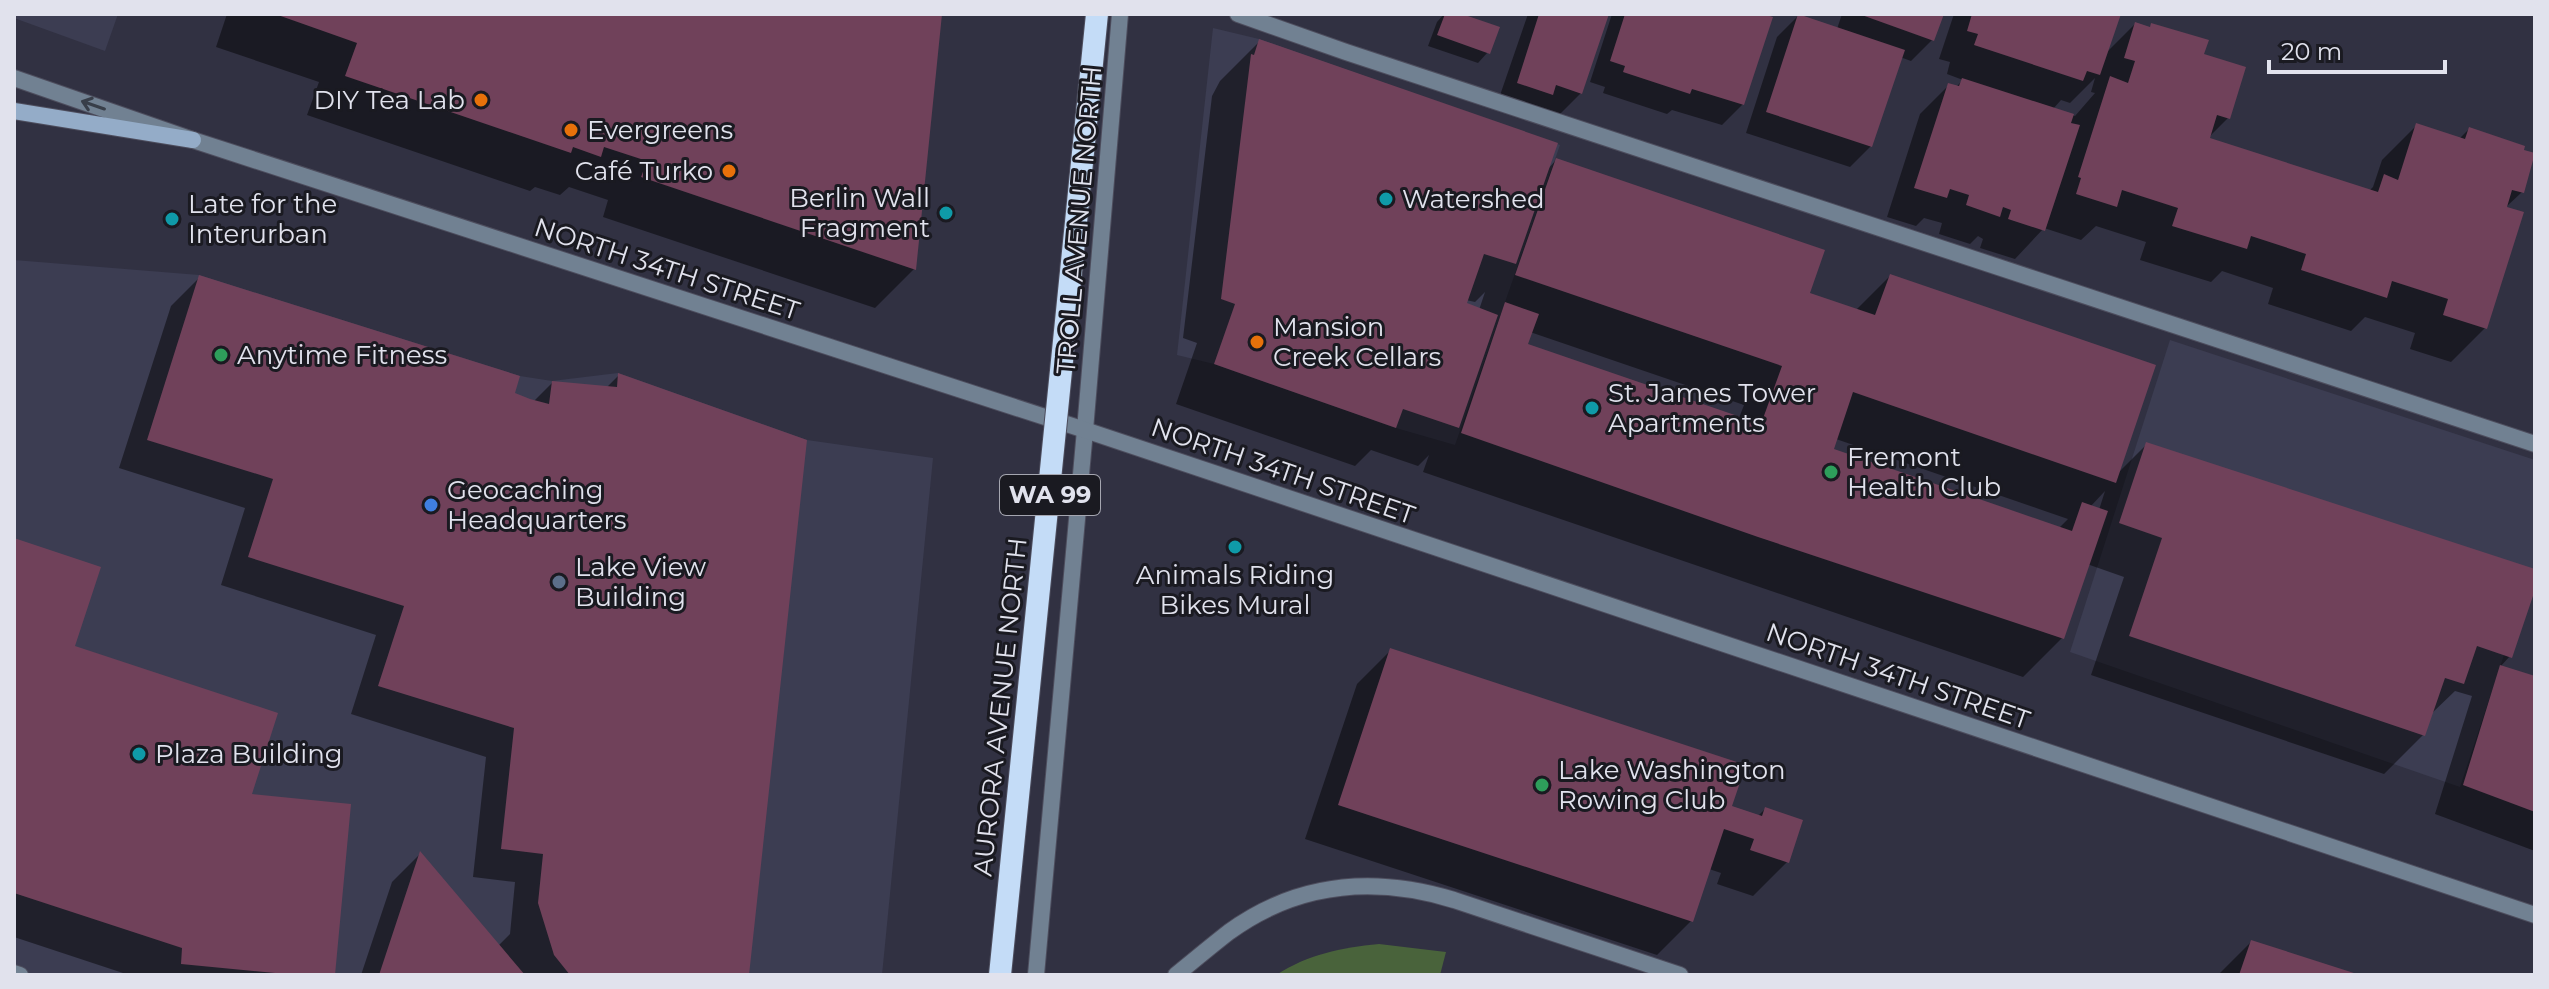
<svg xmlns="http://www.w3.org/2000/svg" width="2549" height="989" viewBox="0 0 2549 989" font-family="Montserrat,sans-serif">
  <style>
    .built { fill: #3c3d52 }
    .green { fill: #49633b }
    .shadow { fill: #0007; fill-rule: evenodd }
    .building { fill: #70415a }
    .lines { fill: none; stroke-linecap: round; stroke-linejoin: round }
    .service-casing { stroke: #4d4d5d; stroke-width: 18 }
    .minor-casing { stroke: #4d4d5d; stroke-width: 18 }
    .tertiary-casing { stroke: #4d4d5d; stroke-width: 18 }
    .secondary-casing { stroke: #4d4d5d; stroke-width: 18 }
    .service { stroke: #718192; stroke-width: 16 }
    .minor { stroke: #718192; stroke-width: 16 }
    .tertiary { stroke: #718192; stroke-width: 16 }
    .secondary { stroke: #94acc8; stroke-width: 16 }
    .trunk-bridge-casing { stroke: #4d4d5d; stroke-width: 24; stroke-linecap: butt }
    .trunk-bridge { stroke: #c4dcf7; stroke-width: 22 }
    .oneway { stroke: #383e49 }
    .food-dot { fill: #e8710a; stroke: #1a1a21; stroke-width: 3 }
    .culture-dot { fill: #0f9aa8; stroke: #1a1a21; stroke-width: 3 }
    .leisure-dot { fill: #2e9e5b; stroke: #1a1a21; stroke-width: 3 }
    .shop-dot { fill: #3f7fe0; stroke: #1a1a21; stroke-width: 3 }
    .service-dot { fill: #5c6f8a; stroke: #1a1a21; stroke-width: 3 }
    .labels { text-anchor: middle; stroke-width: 6; stroke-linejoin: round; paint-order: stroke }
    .shield { fill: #1a1a21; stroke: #a5a6b0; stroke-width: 2 }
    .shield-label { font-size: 24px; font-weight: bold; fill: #e1e2ed }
    .poi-label { font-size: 26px; fill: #e1e2ed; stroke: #1a1a21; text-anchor: start }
    .street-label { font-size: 26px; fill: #e1e2ed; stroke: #1a1a21 }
  </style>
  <rect width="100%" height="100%" fill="#313142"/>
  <path class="built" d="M14,14H118L105,51L14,18Z
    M1213,28L1259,39L1560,145L1455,445L1396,428L1214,364L1177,355Z
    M14,260L199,275L520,376L552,381L618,373L807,440L933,458L882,975H14Z
    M2170,340L2535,460V562L2460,787L2070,652Z"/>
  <path class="green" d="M1379,944L1446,952L1440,975H1276C1309,954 1340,948 1379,944Z"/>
  <path class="shadow" d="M227,14H940L914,269L875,308L603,217L608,200L569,187L560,195L535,187L530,191L307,115L319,82L216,47Z
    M1444,14H1456L1488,52L1478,63L1428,46L1437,22Z
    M1528,14H1606L1581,93L1560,114L1538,107L1530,115L1497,104Z
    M1612,14H1758L1743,104L1722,125L1672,110L1667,114L1603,93L1605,87L1590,82Z
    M1842,14H1941L1932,40L1911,61L1900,57L1871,146L1850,167L1746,133L1777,37L1798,16L1837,29Z
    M1954,14H2119L2105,54L2135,24L2148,29L2152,25L2201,55L2244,68L2228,118L2207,139L2369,191L2373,187L2382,160L2416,126L2459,139L2469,129L2522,192L2505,208L2485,328L2451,362L2410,349L2415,333L2365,317L2351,331L2268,304L2273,288L2222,271L2211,282L2140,260L2146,242L2096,226L2081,240L2044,228L2015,259L1980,248L1983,239L1978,236L1970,244L1939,234L1942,223L1924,218L1916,226L1887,217L1920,114L1949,85L1956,87L1963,80L1947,74L1950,62L1939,59ZM2095,78L2091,92L2095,93L2075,116L2053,109L2061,100L2070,103Z
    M1260,41L1547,170L1556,160L1808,294L1856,310L1890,276L2117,474L2147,444L2535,571V584L2510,656L2500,667L2532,677L2535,674V851L2435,814L2472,696L2455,691L2430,715L2423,735L2384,774L2091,675L2124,577L2087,564L2062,638L2023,677L1423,472L1429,455L1418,466L1371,450L1355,466L1176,404L1197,343L1183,338L1212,96L1220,81ZM1485,292L1479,310L1465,305L1466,300L1475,302ZM1530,332L1744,405L1739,418L1526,346ZM1836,439L2068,519L2059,528L1831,451ZM2105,491L2099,510L2090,507Z
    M200,277L533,402L552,383L606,388L619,375L747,975H361L392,882L420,854L498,946L510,934L515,882L473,877L486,757L351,714L376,635L221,585L245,508L119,468L171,306Z
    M14,540L72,647L249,796L333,975H129L14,937Z
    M1391,650L1729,807L1757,817L1765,809L1801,821L1787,862L1753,896L1717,884L1721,873L1709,869L1691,921L1657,955L1305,839L1357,684Z
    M2251,942L2353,975H2218Z"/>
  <path class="building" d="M275,14H942L916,270L641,177L647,161L604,147L601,157L573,147L571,153L345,76L357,43Z
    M1445,14H1462L1500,27L1490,54L1437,35Z
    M1539,14H1609L1582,94L1556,85L1553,95L1517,83Z
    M1625,14H1763L1773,17L1744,105L1692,89L1690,94L1623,72L1625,66L1610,61Z
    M1798,14L1905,50L1872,147L1766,112Z
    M1859,14H1944L1934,41Z
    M1972,14H2121L2100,75L2087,71L2083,81L1974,45L1978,34L1967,31Z
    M2135,22L2150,27L2151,23L2209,40L2204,54L2246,67L2230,119L2217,115L2210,138L2378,192L2384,174L2398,180L2416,123L2465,139L2469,127L2525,146L2524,150L2535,153L2524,193L2512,190L2507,207L2524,212L2487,329L2443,315L2448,299L2392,281L2387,298L2301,270L2306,254L2251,236L2247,249L2172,226L2178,208L2122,190L2117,207L2076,194L2081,178L2078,177L2110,76L2128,83L2135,61L2124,58Z
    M1259,39L1558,143L1516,264L1484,254L1467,303L1498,315L1459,428L1403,409L1396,428L1214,364L1235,304L1221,299L1251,54L1254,55Z
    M1962,78L2074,114L2071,123L2080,125L2045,231L2008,219L2011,210L2003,207L2000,217L1966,205L1969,195L1950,189L1947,198L1914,188L1948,83L1959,86Z
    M1556,158L1825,250L1810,293L1875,315L1890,274L2156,365L2116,483L1853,392L1834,449L2072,531L2082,502L2108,511L2064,639L1758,537L1461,433L1505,302L1539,314L1528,344L1761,424L1782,366L1515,275Z
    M199,275L520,376L515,393L530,399L549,404L552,381L617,387L618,373L807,440L749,975H570L554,955L538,903L543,854L501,849L514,728L378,686L404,606L248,557L273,479L147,440Z
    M2146,442L2535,569V590L2512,658L2477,646L2464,684L2445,678L2425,736L2129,636L2162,538L2119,523Z
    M14,538L101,567L75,646L278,713L252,794L351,804L335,975H296L181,964L182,948L14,893Z
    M1390,648L1746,765L1732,806L1762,816L1765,807L1803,820L1789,863L1750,850L1754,839L1724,829L1693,922L1338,805Z
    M2500,665L2535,676V812L2463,785Z
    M420,851L525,975H379Z
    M2251,940L2357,974V975H2239Z"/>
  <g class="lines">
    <defs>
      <path id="service" d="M1238,14L1346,52L2535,444
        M14,973L20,975
        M1036,975L1085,430
        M1176,975C1193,961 1211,946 1229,932C1298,882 1375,876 1454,900L1680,975"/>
      <path id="minor" d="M1085,430L1120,14"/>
      <path id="tertiary" d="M14,78L193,140L1085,430L2535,915"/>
      <path id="secondary" d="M14,111L193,140"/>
    </defs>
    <use href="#service" class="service-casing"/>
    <use href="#minor" class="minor-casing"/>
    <use href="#tertiary" class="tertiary-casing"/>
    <use href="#secondary" class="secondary-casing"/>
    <use href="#service" class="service"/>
    <use href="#minor" class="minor"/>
    <use href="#tertiary" class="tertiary"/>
    <use href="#secondary" class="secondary"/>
    <defs>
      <path id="trunk-bridge" d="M1000,975L1097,14"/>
    </defs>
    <use href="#trunk-bridge" class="trunk-bridge-casing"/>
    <use href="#trunk-bridge" class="trunk-bridge"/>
  </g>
  <defs><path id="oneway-shaft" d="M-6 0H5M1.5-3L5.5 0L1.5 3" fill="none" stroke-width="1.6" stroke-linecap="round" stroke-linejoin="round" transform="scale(2)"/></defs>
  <use class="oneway" href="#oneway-shaft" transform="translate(93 105) rotate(-161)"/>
  <g class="food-dot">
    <circle cx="481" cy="100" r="8"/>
    <circle cx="571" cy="130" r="8"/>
    <circle cx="729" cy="171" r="8"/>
    <circle cx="1257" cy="342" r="8"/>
  </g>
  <g class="culture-dot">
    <circle cx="1386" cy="199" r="8"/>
    <circle cx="946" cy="213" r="8"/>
    <circle cx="172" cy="219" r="8"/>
    <circle cx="1592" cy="408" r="8"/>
    <circle cx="1235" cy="547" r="8"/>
    <circle cx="139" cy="754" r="8"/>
  </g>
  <g class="leisure-dot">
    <circle cx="221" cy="355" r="8"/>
    <circle cx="1831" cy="472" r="8"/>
    <circle cx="1542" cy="785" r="8"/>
  </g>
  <circle class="shop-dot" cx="431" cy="505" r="8"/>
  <circle class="service-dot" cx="559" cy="582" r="8"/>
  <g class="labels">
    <rect class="shield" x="1000" y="475" width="100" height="40" rx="6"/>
    <g class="shield-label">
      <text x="1050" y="503">WA 99</text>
    </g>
    <g class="poi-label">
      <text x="465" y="109" text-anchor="end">DIY Tea Lab</text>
      <text x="587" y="139">Evergreens</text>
      <text x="713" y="180" text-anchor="end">Café Turko</text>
      <text x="930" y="207" text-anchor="end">Berlin Wall<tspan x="930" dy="30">Fragment</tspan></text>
      <text x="1402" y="208">Watershed</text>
      <text x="188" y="213">Late for the<tspan x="188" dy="30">Interurban</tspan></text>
      <text x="1273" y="336">Mansion<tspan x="1273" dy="30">Creek Cellars</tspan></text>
      <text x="237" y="364">Anytime Fitness</text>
      <text x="1608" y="402">St. James Tower<tspan x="1608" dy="30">Apartments</tspan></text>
      <text x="1847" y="466">Fremont<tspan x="1847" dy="30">Health Club</tspan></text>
      <text x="447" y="499">Geocaching<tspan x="447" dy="30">Headquarters</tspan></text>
      <text x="575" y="576">Lake View<tspan x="575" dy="30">Building</tspan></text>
      <text x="1235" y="584" text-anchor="middle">Animals Riding<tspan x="1235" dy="30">Bikes Mural</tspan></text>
      <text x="155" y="763">Plaza Building</text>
      <text x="1558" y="779">Lake Washington<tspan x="1558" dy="30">Rowing Club</tspan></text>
    </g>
    <g class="street-label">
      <text transform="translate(1079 220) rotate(-85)" y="9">TROLL AVENUE NORTH</text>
      <text transform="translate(667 269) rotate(18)" y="9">NORTH 34TH STREET</text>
      <text transform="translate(1283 471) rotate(19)" y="9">NORTH 34TH STREET</text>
      <text transform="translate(1898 676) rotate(19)" y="9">NORTH 34TH STREET</text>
      <text transform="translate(1000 707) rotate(-84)" y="9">AURORA AVENUE NORTH</text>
    </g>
  </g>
  <rect width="2549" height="989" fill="none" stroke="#e1e2ed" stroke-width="32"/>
  <path d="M2269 60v12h176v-12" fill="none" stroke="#e1e2ed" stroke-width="4"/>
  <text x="2281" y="60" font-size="24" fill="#e1e2ed" stroke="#1a1a21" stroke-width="6" paint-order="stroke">20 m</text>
</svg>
